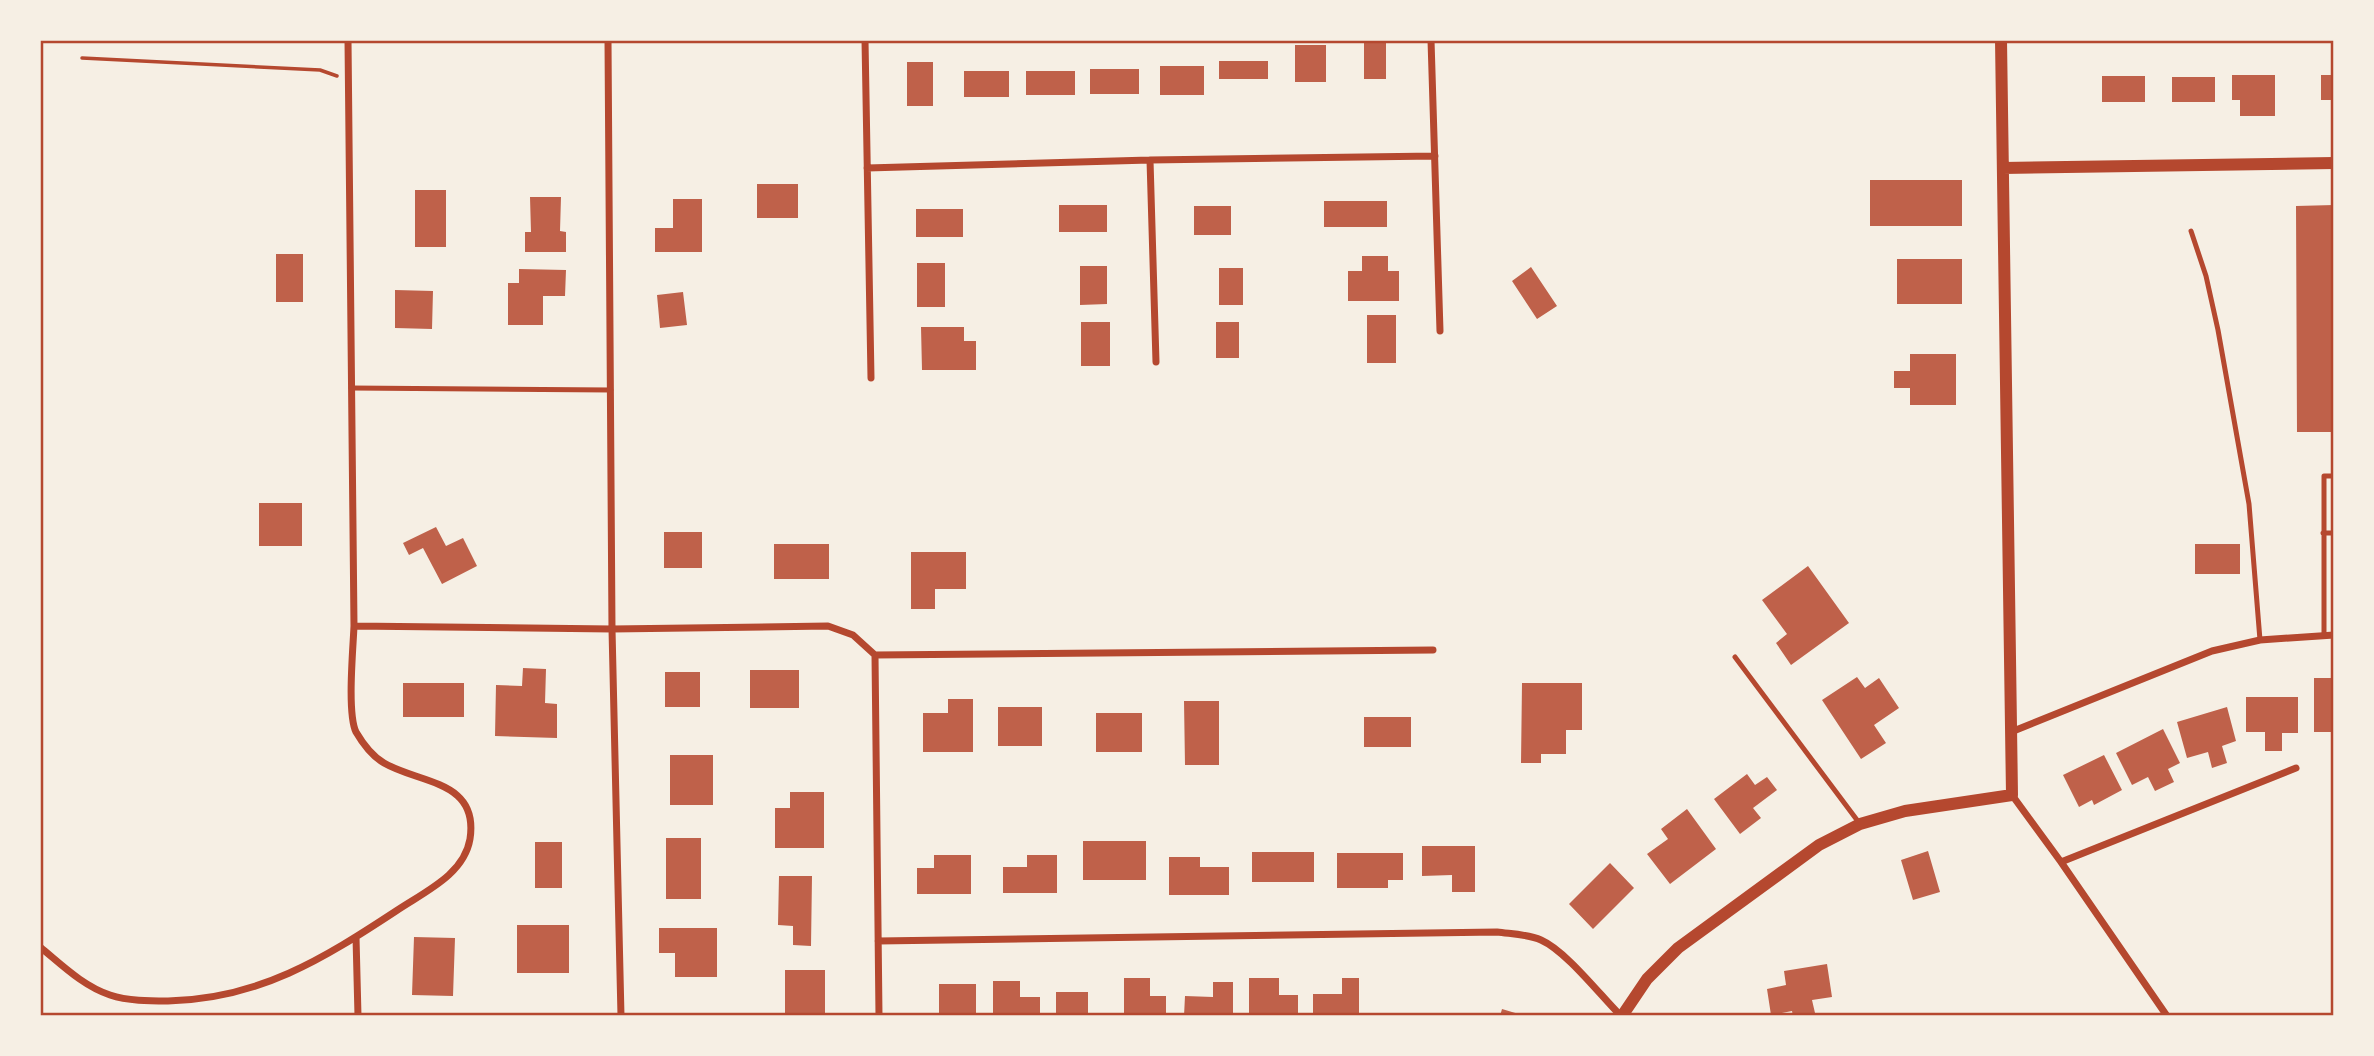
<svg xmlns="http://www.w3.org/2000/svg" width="2374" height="1056" viewBox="0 0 2374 1056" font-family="'Nunito Sans',sans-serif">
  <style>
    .building { fill: #bf614a }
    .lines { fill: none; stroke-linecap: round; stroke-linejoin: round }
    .path { stroke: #b5482f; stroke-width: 3.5 }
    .service { stroke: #b5482f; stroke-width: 5 }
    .minor { stroke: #b5482f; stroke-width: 7 }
    .tertiary { stroke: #b5482f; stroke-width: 12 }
    .neatline { fill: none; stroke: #b5482f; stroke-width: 2.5 }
  </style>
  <rect width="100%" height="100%" fill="#f6efe4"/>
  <path class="building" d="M1364,40H1386V79H1364Z
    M1295,45H1326V82H1295Z
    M1219,61H1268V79H1219Z
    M907,62H933V106H907Z
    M1160,66H1204V95H1160Z
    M1090,69H1139V94H1090Z
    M964,71H1009V97H964Z
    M1026,71H1075V95H1026Z
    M2232,75H2275V116H2240V100H2232Z
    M2321,75H2334V100H2321Z
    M2102,76H2145V102H2102Z
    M2172,77H2215V102H2172Z
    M1870,180H1962V226H1870Z
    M757,184H798V218H757Z
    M415,190H446V247H415Z
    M530,197H561L560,231L566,232V252H525V232H531Z
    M673,199H702V252H655V228H673Z
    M1324,201H1387V227H1324Z
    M1059,205H1107V232H1059Z
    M2334,205V432H2297L2296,206Z
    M1194,206H1231V235H1194Z
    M916,209H963V237H916Z
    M276,254H303V302H276Z
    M1362,256H1388V271H1399V301H1348V271H1362Z
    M1897,259H1962V304H1897Z
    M917,263H945V307H917Z
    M1080,266H1107V304L1080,305Z
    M1531,267L1557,306L1537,319L1512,281Z
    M1219,268H1243V305H1219Z
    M519,269L566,270L565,296H543V325H508V283H519Z
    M395,290L433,291L432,329L395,328Z
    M683,292L687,325L660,328L657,295Z
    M1367,315H1396V363H1367Z
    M1081,322H1110V366H1081Z
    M1216,322H1239V358H1216Z
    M921,327H964V341H976V370H922Z
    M1910,354H1956V405H1910V388H1894V371H1910Z
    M259,503H302V546H259Z
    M436,527L446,546L463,538L477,566L442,584L423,548L409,555L403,543Z
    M664,532H702V568H664Z
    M774,544H829V579H774Z
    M2195,544H2240V574H2195Z
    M911,552H966V589H935V609H911Z
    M1808,566L1849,623L1791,665L1776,643L1787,634L1762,600Z
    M523,668L546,669L545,703L557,704V738L495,736L496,685L522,686Z
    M750,670H799V708H750Z
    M665,672H700V707H665Z
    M1857,677L1865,688L1879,678L1899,708L1874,725L1886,743L1861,759L1822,700Z
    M2314,678H2334V732H2314Z
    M403,683H464V717H403Z
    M1522,683H1582V730H1566V754H1541V763H1521Z
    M2246,697H2298V733H2282V751H2265V732H2246Z
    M948,699H973V752H923V713H948Z
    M1184,701H1219V765H1185Z
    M998,707H1042V746H998Z
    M2227,707L2236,741L2222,746L2227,763L2212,768L2208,752L2187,758L2177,722Z
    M1096,713H1142V752H1096Z
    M1364,717H1411V747H1364Z
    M2163,729L2180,763L2168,769L2174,782L2155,791L2148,777L2132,785L2116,753Z
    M670,755H713V805H670Z
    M2104,755L2122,790L2094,805L2092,800L2079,807L2063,775Z
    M1747,774L1755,785L1767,777L1777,790L1753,808L1761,818L1740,834L1714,799Z
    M790,792H824V848H775V808H790Z
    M1687,809L1716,849L1670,884L1647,854L1668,839L1661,829Z
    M666,838H701V899H666Z
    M1083,841H1146V880H1083Z
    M535,842H562V888H535Z
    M1422,846H1475V892H1452V875L1422,876Z
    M1928,851L1940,892L1913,900L1901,860Z
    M1252,852H1314V882H1252Z
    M1337,853H1403V880H1388V888H1337Z
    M934,855H971V894H917V868H934Z
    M1027,855H1057V893H1003V867H1027Z
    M1169,857H1200V867H1229V895H1169Z
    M1610,863L1634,888L1593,929L1569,904Z
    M779,876H812L811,946L793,945V926L778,925Z
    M517,925H569V973H517Z
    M659,928H717V977H675V953H659Z
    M414,937L455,938L453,996L412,995Z
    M1827,964L1832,997L1812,1000L1815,1013L1793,1016L1792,1011L1771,1015L1767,989L1786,985L1784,971Z
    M785,970H825V1016H785Z
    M1124,978H1150V996H1166V1016H1124Z
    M1249,978H1279V995H1298V1016H1249Z
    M1342,978H1359V1016H1313V994H1342Z
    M993,981H1020V997H1040V1016H993Z
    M1213,982H1233V1016H1184L1185,996L1213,997Z
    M939,984H976V1016H939Z
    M1056,992H1088V1016H1056Z
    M1502,1009L1522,1015L1521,1016H1500Z"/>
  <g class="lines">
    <path class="path" d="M82,58L320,70L337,76"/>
    <path class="service" d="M2191,231L2206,276L2218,330L2249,504L2260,640
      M351,388L611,390
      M2323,533H2334
      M2324,635V476H2334
      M1735,657L1860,824"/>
    <path class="minor" d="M608,40L612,629L621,1016
      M865,40L871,378
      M1431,40L1440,331
      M1150,160L1156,362
      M867,168L1150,160L1435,156
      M354,626L612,629L828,626L853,635L875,655L1433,650
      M875,655L879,1016
      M2011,732L2212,651L2260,640L2334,635
      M2012,795L2061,862L2167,1016
      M2061,862L2296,768
      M356,937L358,1016
      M878,941L1497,932C1511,934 1528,934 1541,940C1566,951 1600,995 1621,1016
      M40,947C62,965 83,986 110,995C128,1001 149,1001 168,1001C259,999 323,959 396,911C424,892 464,875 470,839C479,780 420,784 384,763C372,756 363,744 356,732C347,713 353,650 354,626L348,40"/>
    <path class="tertiary" d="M2003,168L2334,163
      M1622,1016L1647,979L1678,948L1819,845L1860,824L1905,811L2012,795L2001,40"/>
  </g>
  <rect width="2374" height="1056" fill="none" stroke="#f6efe4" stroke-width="84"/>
  <rect x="42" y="42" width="2290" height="972" class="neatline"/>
</svg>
